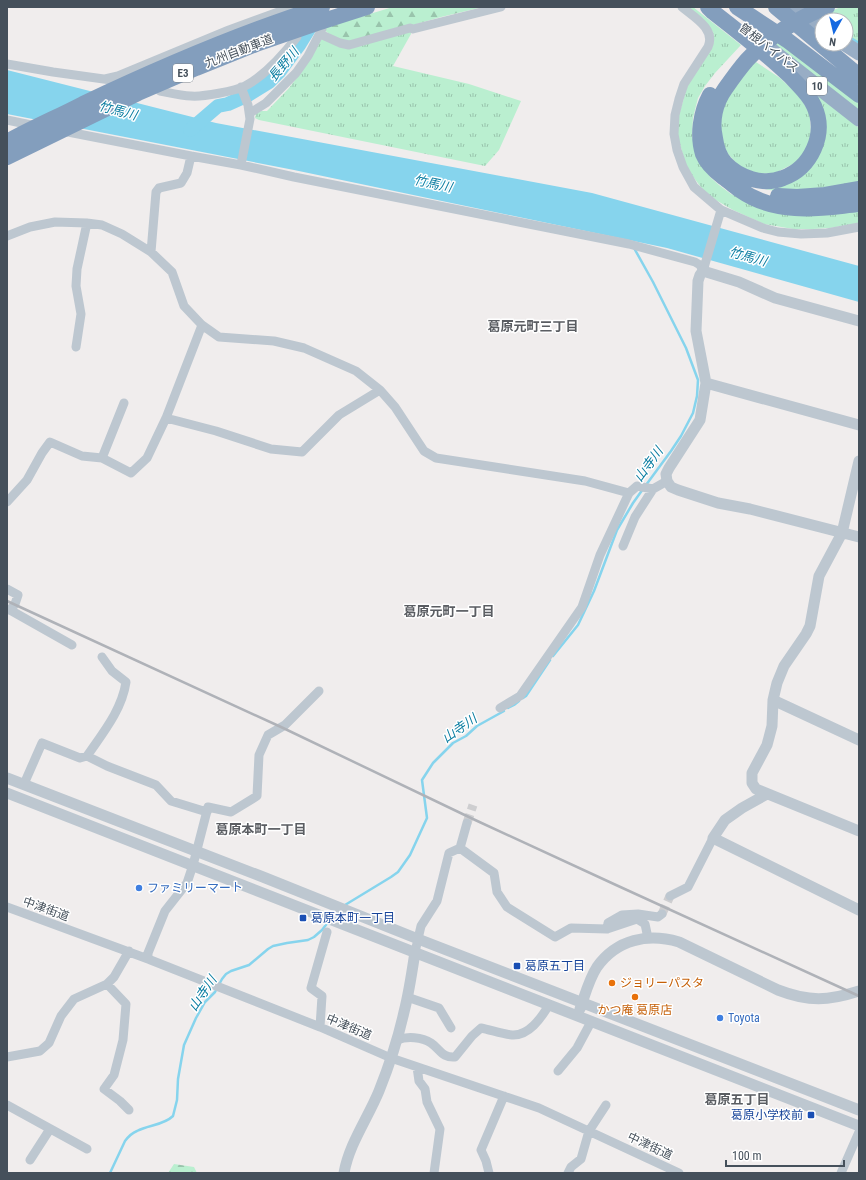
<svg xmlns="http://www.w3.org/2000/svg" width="866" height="1180" viewBox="0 0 866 1180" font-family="'Roboto Condensed','Noto Sans JP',sans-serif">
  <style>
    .grass { fill: url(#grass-tufts) }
    .forest { fill: url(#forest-firs) }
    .water { fill: #86d4ed }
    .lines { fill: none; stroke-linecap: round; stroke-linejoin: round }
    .stream { stroke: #86d4ed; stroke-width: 2.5 }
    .river { stroke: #86d4ed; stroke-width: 14 }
    .minor-tunnel { stroke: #ceced0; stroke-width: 9; stroke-dasharray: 9 4.5; stroke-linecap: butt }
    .minor { stroke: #bdc7d0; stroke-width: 9 }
    .tertiary { stroke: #bdc7d0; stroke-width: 11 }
    .trunk { stroke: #98adc5; stroke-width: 15 }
    .motorway { stroke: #839ebd; stroke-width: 16 }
    .rail { stroke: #afb2b8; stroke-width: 2.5 }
    .shop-dot { fill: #3f7fe0; stroke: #fff; stroke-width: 1.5 }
    .transit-dot { fill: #1a4fb4; stroke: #fff; stroke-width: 1.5 }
    .food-dot { fill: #e8710a; stroke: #fff; stroke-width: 1.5 }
    .labels { text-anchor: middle; stroke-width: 3; stroke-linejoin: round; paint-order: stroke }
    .shield { fill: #fff; stroke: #7d848c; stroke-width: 1 }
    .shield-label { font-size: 11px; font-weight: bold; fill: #45505b }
    .street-label { font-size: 12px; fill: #45505b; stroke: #fff }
    .shop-label { font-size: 12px; fill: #366cbe; stroke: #fff; text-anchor: start }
    .transit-label { font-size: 12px; fill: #164399; stroke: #fff; text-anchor: start }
    .food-label { font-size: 12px; fill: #c56008; stroke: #fff; text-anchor: start }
    .water-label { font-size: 13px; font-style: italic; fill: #0a7da1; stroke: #fff }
    .neighbourhood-label { font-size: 13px; font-weight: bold; fill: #5a5d62; stroke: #fff }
  </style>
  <defs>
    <pattern id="grass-tufts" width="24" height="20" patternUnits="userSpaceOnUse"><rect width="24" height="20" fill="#baefd0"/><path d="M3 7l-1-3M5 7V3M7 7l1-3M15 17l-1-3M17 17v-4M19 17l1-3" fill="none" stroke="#99c4ac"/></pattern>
    <pattern id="forest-firs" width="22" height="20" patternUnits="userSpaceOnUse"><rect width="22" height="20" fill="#baefd0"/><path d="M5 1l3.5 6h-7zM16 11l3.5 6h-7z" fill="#99c4ac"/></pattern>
  </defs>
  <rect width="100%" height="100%" fill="#f0eded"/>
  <path class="grass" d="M686,7H693L741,45L715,73L705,86L698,98L693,118L692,137L710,177L719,185L731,194L745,201L859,209V223L830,228L813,229H793L764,224L733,210L714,199L703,190L691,174L685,162L678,137V118L688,84L713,45L714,38L713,32Z
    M841,7H859V46L846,37V20H822L816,17Z
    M411,30V34L393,66L469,84L521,101L499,150L485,166L259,120L255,118L256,114L261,111H267L289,88L302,71L320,39Z
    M778,40L859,101V114L772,45Z
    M756,62L780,78L798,95L809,111L810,119L811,136L806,151L795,163L775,173L759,174L740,167L728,154L722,143L720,115L730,92L750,67Z
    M809,88L859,128V184L785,193L755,187L814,161Z"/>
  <path class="forest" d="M393,7H483L441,17L350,43L331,35L324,30L326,27Z
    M174,1164L194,1167L197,1173H168Z"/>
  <path class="water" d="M7,70L216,123L592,193L859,266V302L667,248L294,170L7,114Z"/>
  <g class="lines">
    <path class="stream" d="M846,35L859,43
      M634,248L653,282L686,348L698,380L697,396L693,413L681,436L671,451L646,485
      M553,656L578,625L594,591L617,530L633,503L643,489
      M523,698L526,696L550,660
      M508,708L514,705L519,701
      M345,905L391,877L398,872L410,855L427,818L422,780L433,763L453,743L466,736L477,726L504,711
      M110,1173L125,1141C128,1137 132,1133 137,1131C149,1125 164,1125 173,1116L177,1100L178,1079L184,1045L196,1018L205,1002L215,992L222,979L226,974L231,971L249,965L268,949L273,946L287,943L308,940L314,937L322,930L329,921"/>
    <path class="river" d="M190,130L218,106L228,104L248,95L269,82L279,72L299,45L315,19"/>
    <path class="minor-tunnel" d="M467,823L473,805
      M662,914L670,896"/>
    <path class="minor" d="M682,7C694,17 716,29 708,47L684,84L679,99L675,115L674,134L677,150L683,167L694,187L721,210L763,228L778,232L801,234L827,233L859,227
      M320,34L340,43L349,45L410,28L413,29L501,7
      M7,64L53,72L111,80
      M105,79L118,76L229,30L292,7
      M160,91C170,93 181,96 191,96C203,97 235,91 245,86C266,75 283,55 297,37
      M250,113L266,103L296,73L308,56L322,29
      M7,120L36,126
      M63,131L191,156L241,165L294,177L629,244L695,262L700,265L703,271
      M241,165L250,119L248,105L241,87
      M7,236L30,227L55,222L87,223L102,225L122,234L151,252L172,272L184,306L202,325L219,337L274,341L304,348L356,371L380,390L395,407L424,451L436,458L585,481L629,493
      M151,252L156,192L159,188L181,183L187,173L191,156
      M703,271L721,210
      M76,347L81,314L76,286L77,269L87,223
      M166,418L216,431L271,449L302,452L339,415L380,390
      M102,458L124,403
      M7,502L27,480L42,453L50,442L82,456L102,458L131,473L147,458L166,418L202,325
      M623,546L635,517L653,489
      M7,589L18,595L15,604L10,610H7
      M10,610L72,645
      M500,708L520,696L582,607L600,555L629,493L637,486L653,489L667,481
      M87,756C102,734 122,710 126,682L112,671L102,657
      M24,784L42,743L80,758L87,756L107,766L156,785L171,801L207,812
      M460,848L494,873L497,892L507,907L555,937L571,928L607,929L637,919L645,924L648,938
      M670,896L688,887L713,838
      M7,907L148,959L320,1027L391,1058L539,1108L679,1173
      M607,929L608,923L622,915L638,914L658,917L662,914
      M415,952L421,926L437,901L449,853L460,848L467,823
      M148,959V953L165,911L187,883L193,865L208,807L231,812L257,796L259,755L268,735L285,725L319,691
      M107,984L126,1004L123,1040L114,1075L104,1089L120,1101L129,1110
      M407,997L439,1008L451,1028
      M320,1027L322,996L311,988L327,932
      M397,1040C407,1036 422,1037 431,1043C441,1050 442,1058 455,1057L472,1036L481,1028C491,1030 502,1034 512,1035C529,1036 541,1018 549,1005
      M7,1057L40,1051L49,1043L61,1016L74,999L107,984L114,977L129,951
      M417,1067L419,1081L425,1089L427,1102L440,1129L434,1173
      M558,1071L577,1048L591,1022
      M7,1105L87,1149
      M30,1160L50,1129
      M489,1173L486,1161L481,1150L504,1096
      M568,1173L571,1167L581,1159L589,1131L606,1105
      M841,1173L859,1132"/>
    <path class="tertiary" d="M859,321L775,298L739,282L703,271L700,275L698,281L696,331L706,383L700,420L669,468L666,474L667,481L671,487L678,490L718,503L750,509L859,537
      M706,383L859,425
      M859,461L842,533L819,576L810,626L806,634L784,666L777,683L773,700L772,726L767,745L752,773V783L756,789L859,831
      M773,700L859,740
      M7,778L263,877L418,939L859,1110
      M7,793L859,1126
      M767,794L742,808L725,820L713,838L859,910
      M580,1009C585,995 589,979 597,967C617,939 648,933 679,942L778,990C809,1002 828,1001 859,991
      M344,1173C349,1144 368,1118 379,1091C389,1066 398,1039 404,1012C409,993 412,972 415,952"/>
    <path class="trunk" d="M791,7L822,29
      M845,44L859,53
      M771,50L859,119"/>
    <path class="motorway" d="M708,7L713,12C740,33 766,53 790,76C799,86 809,94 814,106C827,134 811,168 783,178C763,186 739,178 725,163C719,156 716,146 715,138C711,121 715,103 725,89C732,79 739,69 747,60C767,38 799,17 827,7
      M737,7L787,40L859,95
      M776,7L859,76
      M710,95C701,112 697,135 703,154C707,164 715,171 723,177C729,181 734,186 740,190C756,201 776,207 795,208C816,210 838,206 859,204
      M7,142C32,128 58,117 83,104C161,67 240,33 322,7
      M7,157L138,93L196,68L256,44L317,23L367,7
      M778,196L797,197L825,195L859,189"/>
    <path class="rail" d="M7,601L281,727L473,819L616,885L859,996"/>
  </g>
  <g class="shop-dot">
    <circle cx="139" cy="888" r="4"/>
    <circle cx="720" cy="1018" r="4"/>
  </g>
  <g class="transit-dot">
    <rect x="299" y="914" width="8" height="8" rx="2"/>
    <rect x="513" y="962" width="8" height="8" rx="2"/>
    <rect x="807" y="1111" width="8" height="8" rx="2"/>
  </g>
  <g class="food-dot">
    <circle cx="612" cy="983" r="4"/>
    <circle cx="635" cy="997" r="4"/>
  </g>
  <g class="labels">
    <g class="shield">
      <rect x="173" y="64" width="20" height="18" rx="3"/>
      <rect x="807" y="77" width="20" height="18" rx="3"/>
    </g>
    <g class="shield-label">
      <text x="183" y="77">E3</text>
      <text x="817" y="90">10</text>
    </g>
    <g class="street-label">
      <text transform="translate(769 48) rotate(38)" y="4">曽根バイパス</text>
      <text transform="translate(239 51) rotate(-21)" y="4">九州自動車道</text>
      <text transform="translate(46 909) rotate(20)" y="4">中津街道</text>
      <text transform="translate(349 1027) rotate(23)" y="4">中津街道</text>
      <text transform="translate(650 1146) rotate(25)" y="4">中津街道</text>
    </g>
    <g class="shop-label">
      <text x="147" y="892">ファミリーマート</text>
      <text x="728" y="1022">Toyota</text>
    </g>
    <g class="transit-label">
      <text x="311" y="922">葛原本町一丁目</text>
      <text x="525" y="970">葛原五丁目</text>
      <text x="803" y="1119" text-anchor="end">葛原小学校前</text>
    </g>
    <g class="food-label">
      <text x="620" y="987">ジョリーパスタ</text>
      <text x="635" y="1014" text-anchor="middle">かつ庵 葛原店</text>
    </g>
    <g class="water-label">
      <text transform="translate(283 64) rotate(-50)" y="5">長野川</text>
      <text transform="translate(118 110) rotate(15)" y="5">竹馬川</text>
      <text transform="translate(433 183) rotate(12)" y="5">竹馬川</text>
      <text transform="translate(748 256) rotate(16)" y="5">竹馬川</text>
      <text transform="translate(648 464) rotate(-54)" y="5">山寺川</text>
      <text transform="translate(459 728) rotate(-35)" y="5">山寺川</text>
      <text transform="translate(202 993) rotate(-56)" y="5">山寺川</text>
    </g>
    <g class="neighbourhood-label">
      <text x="533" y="331">葛原元町三丁目</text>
      <text x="449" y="616">葛原元町一丁目</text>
      <text x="261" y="834">葛原本町一丁目</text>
      <text x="737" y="1104">葛原五丁目</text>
    </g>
  </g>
  <rect width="866" height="1180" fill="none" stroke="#45505b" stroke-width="16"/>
  <g transform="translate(834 32) rotate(188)"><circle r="19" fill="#ffffff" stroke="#b5b9bd"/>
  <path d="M0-3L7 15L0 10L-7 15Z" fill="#1669e1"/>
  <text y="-6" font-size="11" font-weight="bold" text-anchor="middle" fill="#45505b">N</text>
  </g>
  <path d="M726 1160v6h118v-6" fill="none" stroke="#45505b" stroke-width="2"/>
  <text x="732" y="1160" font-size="12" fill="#45505b" stroke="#ffffff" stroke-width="3" paint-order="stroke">100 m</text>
</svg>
